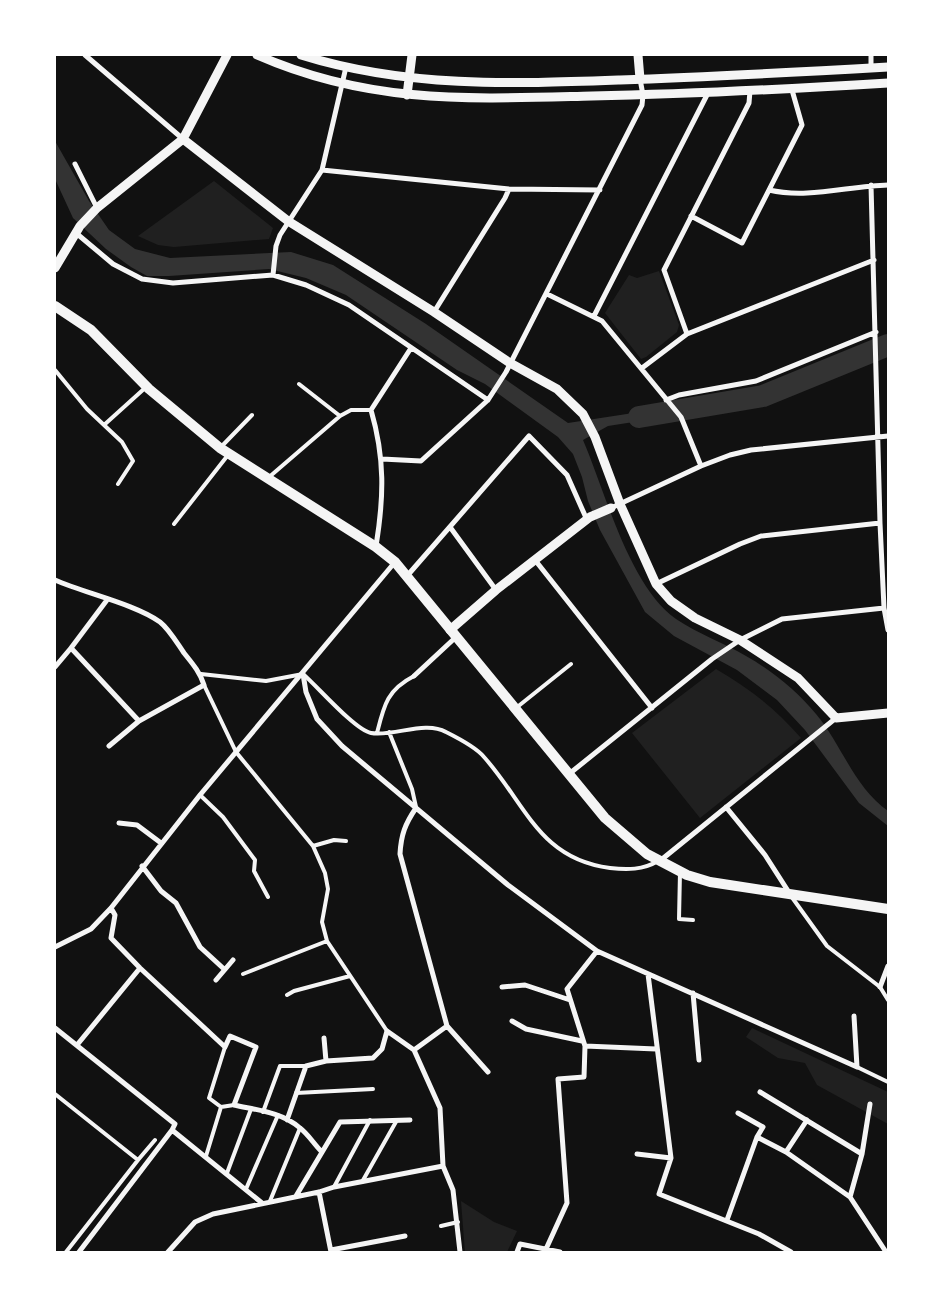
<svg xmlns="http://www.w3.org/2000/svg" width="943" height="1307" viewBox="0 0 943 1307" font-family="'Sofia Sans Condensed',sans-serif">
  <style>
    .green { fill: #202020 }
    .water { fill: #333 }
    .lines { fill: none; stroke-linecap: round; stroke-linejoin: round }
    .river { stroke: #333; stroke-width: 22 }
    .service { stroke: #f5f5f5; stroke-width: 4 }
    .minor { stroke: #f5f5f5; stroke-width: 5 }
    .tertiary { stroke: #f5f5f5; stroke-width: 9 }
    .secondary { stroke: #f5f5f5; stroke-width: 10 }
  </style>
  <rect width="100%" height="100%" fill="#111"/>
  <path class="green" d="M214,181L273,228L269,239L174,247L158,245L138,236Z
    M659,271L679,325L677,332L646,357L641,359L605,313L629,275L637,278Z
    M716,669C749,688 776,709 801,738L700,818L632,733Z
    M752,1028L888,1092V1124L817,1085L805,1063L778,1058L746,1037Z
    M461,1201L494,1222L517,1231L507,1252H465Z"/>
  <path class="water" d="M55,141L89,201L109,230L135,249L170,258L291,252L333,265L426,324L568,423L666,408L672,416L608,426L583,440C605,491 629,586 676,619C698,634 724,643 746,656C771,670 798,692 816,714C842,745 854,787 888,811V826L859,803L805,730L777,700L737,670L674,636L645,612L600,530L588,501L582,477L573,454L558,437L485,384L457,370L346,295L306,278L269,269L169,276H147L131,267L106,249L73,218L55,179Z"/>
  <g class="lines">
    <path class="river" d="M639,417L763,396L888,345"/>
    <path class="service" d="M55,370L87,409L122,442L133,461L118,484
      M299,384L340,416
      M104,425L145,388
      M220,448L252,415
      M268,478L340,416L351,410H371
      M174,524L228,455
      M201,674L266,681L303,674C318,687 355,730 371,733C394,737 425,720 446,732C458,738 476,747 484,757C526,804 539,859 610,868C627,870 643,870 658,861
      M204,685L236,752L313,846L325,873L328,889L322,922L327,941L387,1031
      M516,708L571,664
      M389,732L412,789L416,807
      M377,733C384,705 387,690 414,676
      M200,795L223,817L255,860L254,871L268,897
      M313,846L334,840L346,841
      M680,872L679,919L693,920
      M791,896L827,946L880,987L888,1000
      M243,974L327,941
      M287,995L294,991L350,976
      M225,1047L209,1098L221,1107L234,1105
      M857,1067L888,1082
      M296,1093L373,1089
      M55,1094L138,1160L66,1252
      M263,1112L280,1066H306
      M206,1156L221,1107
      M138,1160L155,1140
      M227,1173L251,1109
      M362,1182L397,1120
      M334,1187L370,1120
      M246,1189L278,1115
      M270,1201L300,1128
      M441,1226L458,1222"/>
    <path class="minor" d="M85,55L183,139
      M871,55V68
      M75,164L97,208
      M322,170L509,189L600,190
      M871,185L880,523L884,608L888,630
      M769,190C808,199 848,186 888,185
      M691,216L742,243L802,125L792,90
      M76,233L113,264L142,279L173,283L273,275L306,285L349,305L488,400
      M273,275L276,246L280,235L322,170L346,67
      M547,294L602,321L681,417L701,466
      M434,312L505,198L509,189
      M594,316L708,93
      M687,334L664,270L749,103L750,91
      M642,368L687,334L874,260
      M666,400L679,395L756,381L876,332
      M382,459L421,461L488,400L506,372L642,105L643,95L640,79
      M611,508L701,466L730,455L751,450L888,436
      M450,527L496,590
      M376,546C384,497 385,458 371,410L411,348
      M535,560L652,708
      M407,576L529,436L567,475L587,520
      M55,580C84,593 135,604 160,622C169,629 177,643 184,653C192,663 200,672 204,685L139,721L71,648L107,600
      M656,584L740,544L761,536L880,523
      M55,667L71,648
      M303,674L306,692L317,719L342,746L508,885L597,951L857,1067L854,1016
      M414,676L456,637
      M109,746L139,721
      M569,774L712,659L740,640L782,619L884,608
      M726,807L765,855L790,894
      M416,808C405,824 401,835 400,854L447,1026
      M119,823L137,825L161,843
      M661,860L836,718
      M142,866L161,891L176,903L200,947L224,969
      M111,908L115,915L111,938L140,968L225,1047L230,1036L256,1047L234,1105C256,1110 282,1112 300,1128C308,1134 314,1144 321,1151
      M55,947L91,929L111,908L200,795L395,562
      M648,974L671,1158L659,1194L759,1234L791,1252
      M216,980L233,960
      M502,987L525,985L570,1000
      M880,987L888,966
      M693,993L699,1060
      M512,1021L526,1029L582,1041
      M55,1028L175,1124L172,1130
      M324,1038L326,1061L373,1058L382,1049L387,1031L414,1050L440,1108L443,1166L453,1190L460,1252
      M77,1045L140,968
      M585,1046L656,1049
      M414,1050L447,1026L488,1072
      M760,1092L862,1154
      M738,1113L763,1127L757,1137
      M287,1120L306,1066L326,1061
      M786,1152L807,1120
      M637,1154L671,1158
      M319,1192L331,1252
      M296,1196L340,1122L410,1120
      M850,1197L862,1154L870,1104
      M727,1220L757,1137L786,1152L850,1197L886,1252
      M546,1249L567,1203L558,1079L584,1077L585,1046L567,989L597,951
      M331,1250L405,1236
      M79,1252L172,1130L262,1203
      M168,1252L195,1222L213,1214L319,1192L334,1187L443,1166
      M517,1252L520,1244L560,1252"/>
    <path class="tertiary" d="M257,55C371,105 471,99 592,96C691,94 789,89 888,83
      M301,55C407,88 511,84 620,80C709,77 799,72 888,67
      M638,55L640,79
      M407,95L412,55
      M183,139L288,221L434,312L510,363L557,389L583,414L595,437L620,504L656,584L671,601L695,618L740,640L798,678L836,718L888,713
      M55,268L80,226L97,208L183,139L227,55
      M450,630L496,590L590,517L611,508"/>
    <path class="secondary" d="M55,306L91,330L149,389L220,448L376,547L395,562L605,818L647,854L687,875L710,882L888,909"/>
  </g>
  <rect width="943" height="1307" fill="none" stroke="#ffffff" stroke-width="112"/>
</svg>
